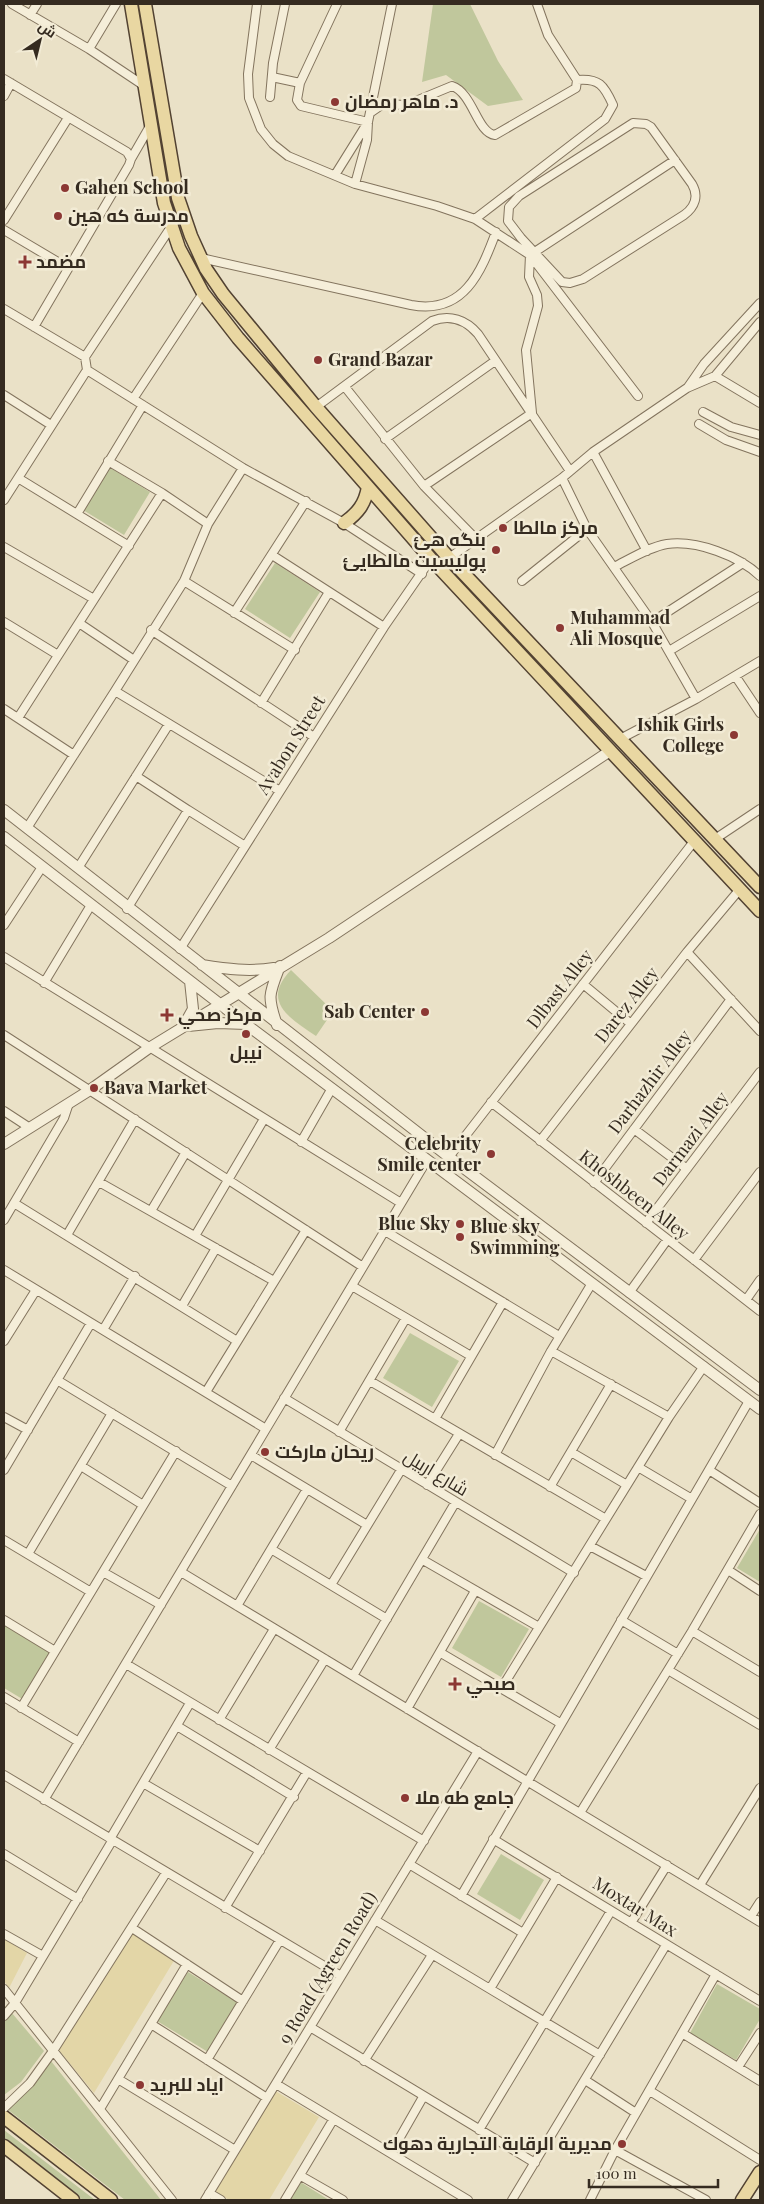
<svg xmlns="http://www.w3.org/2000/svg" width="764" height="2204" viewBox="0 0 764 2204" font-family="'Playfair Display',Cairo,serif">
  <style>
    .green { fill: #c0c79c }
    .sand { fill: #e3d6a7 }
    .lines { fill: none; stroke-linecap: round; stroke-linejoin: round }
    .minor-casing { stroke: #83745e; stroke-width: 10 }
    .tertiary-casing { stroke: #83745e; stroke-width: 12 }
    .primary-casing { stroke: #524232; stroke-width: 15 }
    .minor { stroke: #f5eed9; stroke-width: 8 }
    .tertiary { stroke: #f5eed9; stroke-width: 10 }
    .primary { stroke: #e9d7a2; stroke-width: 12 }
    .poi-dot { fill: #8c3834; stroke: #f2ebd5; stroke-width: 2 }
    .labels { text-anchor: middle; stroke-width: 5; stroke-linejoin: round; paint-order: stroke }
    .poi-label { font-size: 18px; font-weight: bold; fill: #352b20; stroke: #f2ebd5; text-anchor: start }
    .street-label { font-size: 18px; fill: #352b20; stroke: #f2ebd5 }
  </style>
  <rect width="100%" height="100%" fill="#eae1c7"/>
  <path class="green" d="M433,4H470L498,61L523,100L488,106L446,75L422,82Z
    M109,467L150,492L124,535L83,510Z
    M275,563L320,592L290,638L245,609Z
    M291,970L329,1007V1017L316,1036C291,1019 260,1002 291,970Z
    M410,1333L459,1361L432,1407L383,1378Z
    M760,1529V1582L737,1568Z
    M479,1601L529,1629L501,1677L452,1648Z
    M4,1625L52,1653L24,1700L4,1688Z
    M501,1854L544,1880L520,1920L477,1894Z
    M188,1972L238,2003L208,2052L157,2021Z
    M717,1984L760,2009V2019L736,2060L690,2033Z
    M6,2006L44,2051L21,2082L4,2095V2009Z
    M51,2061L161,2200H125L7,2109Z
    M4,2130L95,2200H83L4,2138Z
    M294,2178L329,2200H280Z"/>
  <path class="sand" d="M129,1931L175,1959L94,2093L58,2049Z
    M4,1939L27,1953L9,1988L4,1981Z
    M272,2089L319,2117L269,2200H229L212,2190Z"/>
  <g class="lines">
    <defs>
      <path id="minor" d="M12,4L89,49L143,85
        M257,4L248,74L249,98L261,129L273,144L288,156L355,184L437,206L475,219L530,255L638,396
        M337,4L300,83L297,100L301,106L368,122
        M30,15L37,4
        M89,49L116,4
        M272,77L300,83
        M4,79L127,152L131,159L129,165L34,327
        M4,96L11,83
        M270,97L273,63L285,4
        M370,113L383,104L406,105L452,86C473,93 477,133 495,135L576,88L577,80L548,35L537,4
        M633,123L646,124L651,127L692,184C699,196 695,207 684,215L583,279L570,283L562,282L521,238L508,221L509,207L519,196Z
        M131,159L150,126
        M335,175L368,122
        M355,184L367,140L368,122L392,4
        M475,219L605,119L613,105C604,85 599,78 577,80
        M4,220L68,118
        M4,230L68,268
        M201,258L411,305C464,315 481,272 496,232
        M4,309L85,357L87,370L243,468L344,523L422,574
        M85,357L171,227
        M715,376L760,403
        M345,387L424,486L476,539
        M688,387L704,364L760,303
        M4,395L51,425
        M133,399L203,293
        M316,407L432,321C450,314 466,320 478,334L570,471
        M703,412L731,427L760,435
        M699,424L726,440L760,452
        M385,439L495,361
        M593,452L647,551
        M108,461L162,493L208,524
        M243,468L208,524L184,581L115,691L280,791
        M18,478L129,546
        M562,478L587,529L652,622L696,699
        M424,486L532,413L526,350L538,306L537,295L529,277L530,255L675,160
        M4,500L87,370
        M77,514L143,405
        M4,547L94,599
        M272,555L384,627
        M449,558L562,478L593,452L687,388L715,376L760,322
        M614,567C630,559 649,547 667,544C697,540 739,556 760,576
        M184,581L295,650
        M522,581L587,529
        M234,613L306,501
        M4,622L58,655
        M652,622L743,563
        M79,623L134,660
        M151,630L314,737
        M669,651L760,596
        M736,677L760,713
        M261,703L329,592
        M4,709L74,755
        M18,718L162,493
        M620,739L696,699L760,661
        M136,776L188,810
        M27,828L115,691
        M715,839L760,809
        M78,868L169,724
        M127,909L188,810L245,846
        M4,925L42,867
        M180,949L384,627L431,559
        M687,952L760,1031
        M4,957L401,1203
        M44,983L91,905
        M583,984L631,1024
        M4,1035L363,1267
        M491,1102L760,1311
        M4,1111L30,1128
        M634,1129L687,1169
        M540,1141L687,952L740,889
        M301,1142L332,1088
        M449,1157L695,840
        M99,1182L274,1281
        M594,1183L731,999
        M14,1203L237,1341
        M151,1211L186,1152
        M4,1220L64,1118L69,1103
        M646,1223L760,1072
        M385,1231L559,1336
        M67,1235L135,1119
        M195,1236L264,1119
        M694,1260L760,1172
        M4,1270L266,1429
        M352,1286L471,1356
        M629,1293L667,1240
        M746,1300L760,1280
        M182,1306L216,1248
        M103,1330L135,1276
        M4,1341L36,1290
        M551,1351L669,1417
        M57,1380L232,1486
        M370,1381L606,1519
        M206,1392L306,1230
        M284,1398L574,1573
        M4,1417L28,1430
        M435,1419L503,1302
        M339,1432L406,1318
        M571,1452L627,1485
        M251,1455L367,1525
        M495,1455L551,1351L592,1283
        M81,1466L143,1505
        M638,1467L692,1499
        M4,1470L91,1323
        M709,1470L760,1503
        M427,1485L459,1434
        M550,1487L611,1384
        M4,1540L91,1592
        M590,1546L646,1576
        M271,1549L387,1619
        M28,1554L112,1413
        M423,1560L539,1627
        M728,1570L760,1591
        M103,1572L161,1605
        M181,1572L760,1922
        M331,1585L401,1470
        M237,1606L307,1489
        M4,1620L55,1651
        M621,1620L678,1654
        M692,1631L760,1672
        M441,1653L560,1723
        M126,1664L424,1841
        M668,1670L760,1725
        M353,1676L455,1503
        M501,1689L669,1417L704,1366
        M4,1697L79,1742
        M21,1708L176,1451
        M407,1709L475,1591
        M219,1720L274,1629
        M177,1726L294,1797
        M269,1750L325,1659
        M4,1775L341,1976
        M143,1783L260,1851
        M44,1800L427,1160
        M580,1813L692,1631L760,1514
        M110,1839L190,1703
        M493,1839L760,2001
        M4,1854L78,1899
        M409,1864L523,1933
        M700,1885L760,1788
        M461,1896L749,1401
        M225,1908L307,1772
        M751,1916L760,1902
        M375,1920L600,2055
        M631,1923L667,1865
        M132,1928L243,2001
        M4,1934L43,1956
        M4,1989L172,2200
        M490,1989L557,1877
        M4,2016L15,2003L112,1841
        M151,2024L267,2098
        M310,2027L535,2163
        M682,2033L760,2081
        M207,2060L280,1940
        M364,2061L432,1955
        M738,2067L760,2033
        M118,2079L235,2150
        M585,2080L636,2113
        M276,2084L468,2200
        M650,2091L760,2160
        M4,2108L30,2083L53,2051L166,1873
        M100,2109L187,1964
        M479,2130L611,1911
        M615,2150L706,2200
        M391,2153L423,2097
        M301,2176L343,2200
        M209,2193L221,2200
        M205,2200L478,1751
        M285,2200L333,2120
        M512,2200L666,1945
        M590,2200L615,2150L716,1974"/>
      <path id="tertiary" d="M4,810L449,1157L760,1390
        M4,837L247,1025L760,1409
        M202,965C227,969 249,972 274,968
        M277,1025C267,996 269,994 280,966
        M188,1026L218,1023L246,1024
        M183,1027L193,1009L190,981
        M4,1144L90,1090L149,1048L329,938L610,751"/>
      <path id="primary" d="M131,4L164,203L179,248L203,293L238,338L431,559L760,911
        M145,4L178,198L191,236L206,269L223,294L316,407L449,558L760,887
        M344,523C358,513 365,504 368,487
        M4,2117L111,2200
        M4,2146L73,2200
        M742,2200L760,2172"/>
    </defs>
    <use href="#minor" class="minor-casing"/>
    <use href="#tertiary" class="tertiary-casing"/>
    <use href="#primary" class="primary-casing"/>
    <use href="#minor" class="minor"/>
    <use href="#tertiary" class="tertiary"/>
    <use href="#primary" class="primary"/>
  </g>
  <g class="poi-dot">
    <circle cx="335" cy="102" r="5"/>
    <circle cx="65" cy="188" r="5"/>
    <circle cx="58" cy="216" r="5"/>
    <path d="M22.5 254.5h5v5h5v5h-5v5h-5v-5h-5v-5h5z"/>
    <circle cx="318" cy="360" r="5"/>
    <circle cx="503" cy="528" r="5"/>
    <circle cx="496" cy="550" r="5"/>
    <circle cx="560" cy="628" r="5"/>
    <circle cx="734" cy="735" r="5"/>
    <circle cx="425" cy="1012" r="5"/>
    <path d="M164.5 1007.5h5v5h5v5h-5v5h-5v-5h-5v-5h5z"/>
    <circle cx="246" cy="1034" r="5"/>
    <circle cx="94" cy="1088" r="5"/>
    <circle cx="491" cy="1154" r="5"/>
    <circle cx="460" cy="1224" r="5"/>
    <circle cx="460" cy="1237" r="5"/>
    <circle cx="265" cy="1452" r="5"/>
    <path d="M452.5 1676.5h5v5h5v5h-5v5h-5v-5h-5v-5h5z"/>
    <circle cx="405" cy="1798" r="5"/>
    <circle cx="140" cy="2085" r="5"/>
    <circle cx="622" cy="2144" r="5"/>
  </g>
  <g class="labels">
    <g class="poi-label">
      <text x="345" y="108">د. ماهر رمضان</text>
      <text x="75" y="194">Gahen School</text>
      <text x="68" y="222">مدرسة كه هين</text>
      <text x="36" y="268">مضمد</text>
      <text x="328" y="366">Grand Bazar</text>
      <text x="513" y="534">مركز مالطا</text>
      <text x="486" y="546" text-anchor="end">بنگه هئ<tspan x="486" dy="21">پوليسيت مالطايئ</tspan></text>
      <text x="570" y="624">Muhammad<tspan x="570" dy="21">Ali Mosque</tspan></text>
      <text x="724" y="731" text-anchor="end">Ishik Girls<tspan x="724" dy="21">College</tspan></text>
      <text x="415" y="1018" text-anchor="end">Sab Center</text>
      <text x="178" y="1021">مركز صحي</text>
      <text x="246" y="1059" text-anchor="middle">نيبل</text>
      <text x="104" y="1094">Bava Market</text>
      <text x="481" y="1150" text-anchor="end">Celebrity<tspan x="481" dy="21">Smile center</tspan></text>
      <text x="450" y="1230" text-anchor="end">Blue Sky</text>
      <text x="470" y="1233">Blue sky<tspan x="470" dy="21">Swimming</tspan></text>
      <text x="275" y="1458">ريحان ماركت</text>
      <text x="466" y="1690">صبحي</text>
      <text x="415" y="1804">جامع طه ملا</text>
      <text x="150" y="2091">اياد للبريد</text>
      <text x="612" y="2150" text-anchor="end">مديرية الرقابة التجارية دهوك</text>
    </g>
    <g class="street-label">
      <text transform="translate(291 745) rotate(-58)" y="6">Avabon Street</text>
      <text transform="translate(560 989) rotate(-52)" y="6">Dlbast Alley</text>
      <text transform="translate(627 1005) rotate(-52)" y="6">Darez Alley</text>
      <text transform="translate(650 1082) rotate(-53)" y="6">Darhazhir Alley</text>
      <text transform="translate(691 1139) rotate(-53)" y="6">Darmazi Alley</text>
      <text transform="translate(634 1195) rotate(38)" y="6">Khoshbeen Alley</text>
      <text transform="translate(436 1473) rotate(31)" y="6">شارع اربيل</text>
      <text transform="translate(635 1907) rotate(32)" y="6">Moxtar Max</text>
      <text transform="translate(328 1968) rotate(-59)" y="6">9 Road (Agreen Road)</text>
    </g>
  </g>
  <rect width="764" height="2204" fill="none" stroke="#352b20" stroke-width="10"/>
  <g transform="translate(40 40) rotate(35)" stroke="#f2ebd5" stroke-width="4" paint-order="stroke">
  <path d="M0-4L9 19L0 12L-9 19Z" fill="#352b20"/>
  <text y="-8" font-size="14" font-weight="bold" text-anchor="middle" fill="#352b20">ش</text>
  </g>
  <path d="M589 2179v8h129v-8" fill="none" stroke="#352b20" stroke-width="2.5"/>
  <text x="596" y="2179" font-size="15" fill="#352b20" stroke="#f2ebd5" stroke-width="4" paint-order="stroke">100 m</text>
</svg>
